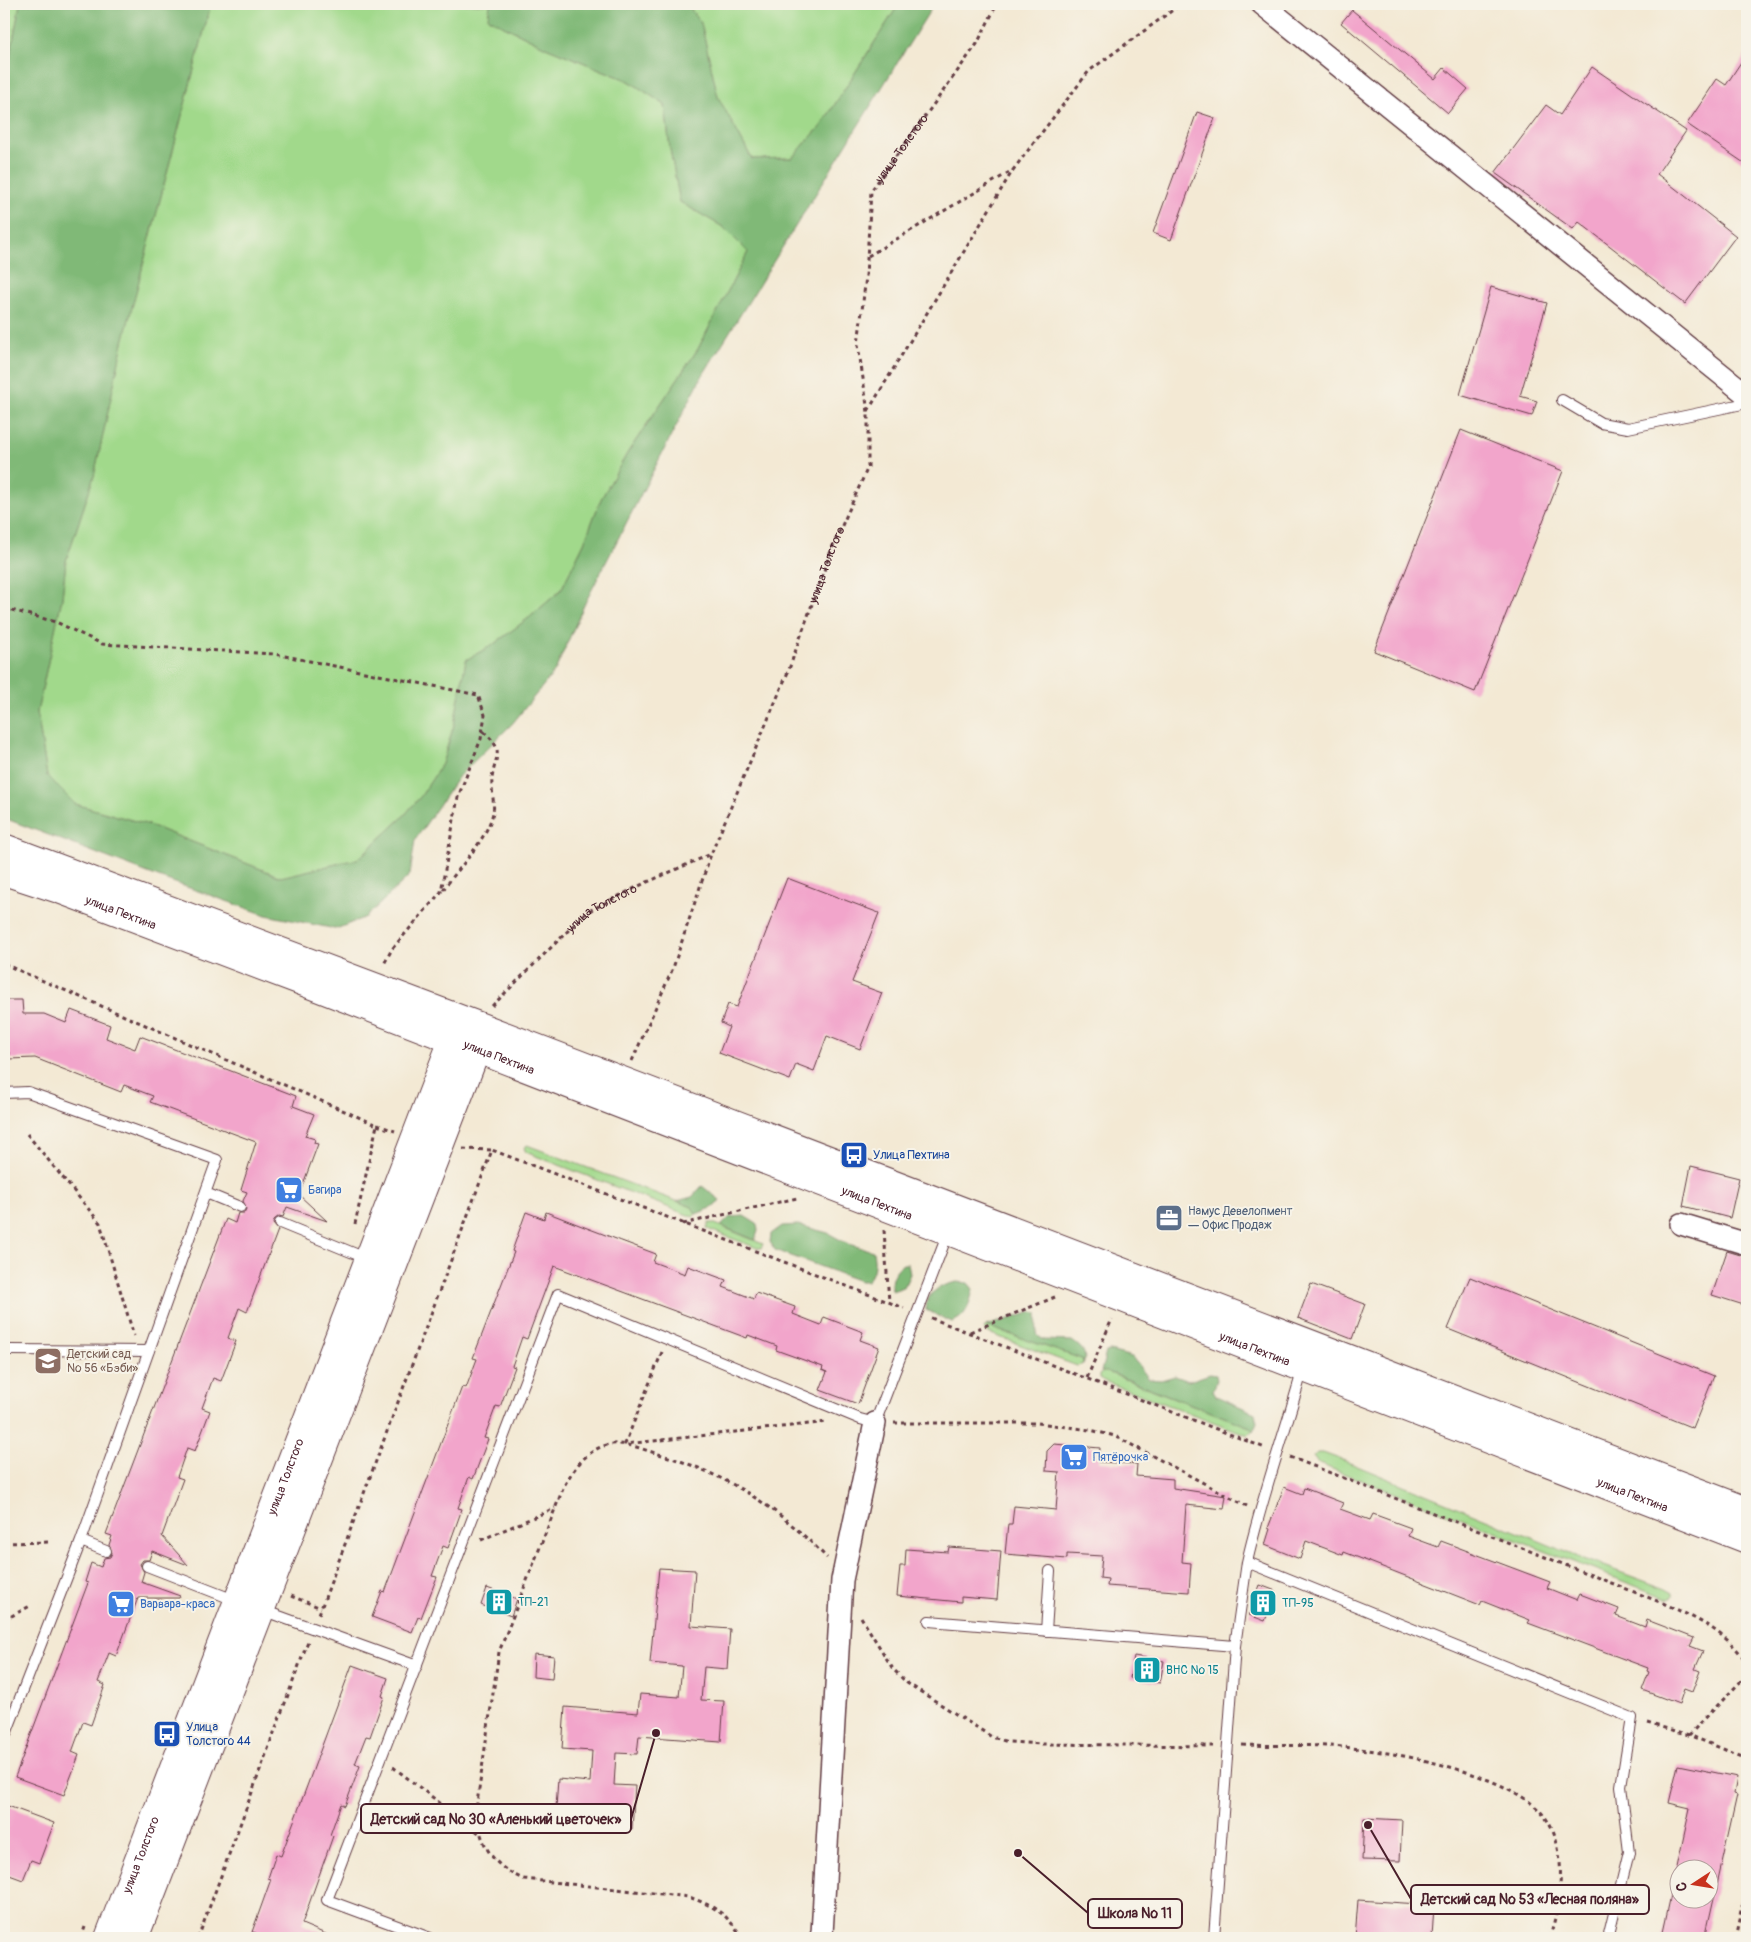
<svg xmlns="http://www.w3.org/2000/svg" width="1751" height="1942" viewBox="0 0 1751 1942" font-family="Pangolin,sans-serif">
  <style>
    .green { fill: #a1d98b; stroke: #767c5b }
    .forest { fill: #80b977; stroke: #656c51 }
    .building { fill: #f2a5cb; fill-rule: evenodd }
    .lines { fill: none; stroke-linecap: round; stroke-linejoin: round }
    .lane-casing { stroke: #633d44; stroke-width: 12 }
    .street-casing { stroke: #633d44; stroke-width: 24 }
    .secondary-casing { stroke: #633d44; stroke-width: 30 }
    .path { stroke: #633d44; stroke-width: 3; stroke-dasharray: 4 4; stroke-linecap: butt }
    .lane { stroke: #fff; stroke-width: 10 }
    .street { stroke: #fff; stroke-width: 21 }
    .secondary { stroke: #fff; stroke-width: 28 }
    .labels { text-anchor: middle; stroke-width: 4; stroke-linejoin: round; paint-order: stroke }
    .street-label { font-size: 12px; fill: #4a1f2b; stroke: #f7f3e8 }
    .transit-label { font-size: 12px; fill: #164399; stroke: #f7f3e8; text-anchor: start }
    .shop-label { font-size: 12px; fill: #366cbe; stroke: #f7f3e8; text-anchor: start }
    .service-label { font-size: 12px; fill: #4e5e75; stroke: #f7f3e8; text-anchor: start }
    .education-label { font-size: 12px; fill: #785e54; stroke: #f7f3e8; text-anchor: start }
    .culture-label { font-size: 12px; fill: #0d838f; stroke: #f7f3e8; text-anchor: start }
    .leader { fill: none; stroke: #4a1f2b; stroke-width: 2 }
    .callout-dot { fill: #4a1f2b; stroke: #f7f3e8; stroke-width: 2 }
    .callout { fill: #f7f3e8; stroke: #4a1f2b; stroke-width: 2 }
    .callout-label { font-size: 14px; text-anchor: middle; font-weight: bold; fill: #4a1f2b }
  </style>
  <rect width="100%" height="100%" fill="#f7f3e8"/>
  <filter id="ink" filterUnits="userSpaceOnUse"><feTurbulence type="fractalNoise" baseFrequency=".02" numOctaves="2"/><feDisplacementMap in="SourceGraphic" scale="10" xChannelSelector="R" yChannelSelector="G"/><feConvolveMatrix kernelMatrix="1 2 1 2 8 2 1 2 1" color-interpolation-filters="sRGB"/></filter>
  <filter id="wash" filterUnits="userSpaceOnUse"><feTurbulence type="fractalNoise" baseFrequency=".0096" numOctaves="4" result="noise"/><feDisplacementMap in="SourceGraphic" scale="20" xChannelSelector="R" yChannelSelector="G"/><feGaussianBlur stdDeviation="1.12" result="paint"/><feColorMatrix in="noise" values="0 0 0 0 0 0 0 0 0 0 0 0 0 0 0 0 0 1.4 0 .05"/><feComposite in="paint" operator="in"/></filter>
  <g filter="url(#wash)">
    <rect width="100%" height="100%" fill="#f3e9d4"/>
    <path class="green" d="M4,4H20L4,89Z
      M211,4H490L488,18L548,48L629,81L665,105L670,149L680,202L723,227L748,252L698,349L628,452L601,499L584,543L561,590L530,617L494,644L466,660L454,725L442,764L421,796L402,818L358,859L281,877L149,825L75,804L47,776L37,712L62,598L66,561L94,476L123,342Z
      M687,4H899L821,126L792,158L752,159L718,97L701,23Z
      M527,1145L692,1207L695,1210L696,1214L693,1217L533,1155L526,1152L524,1148Z
      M709,1223H713L763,1244L761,1248H757L710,1230L707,1228Z
      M986,1326L1079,1358L1083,1360V1364L1077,1366L986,1332L984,1328Z
      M1104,1371L1250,1427L1253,1431L1248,1435L1104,1381L1099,1378V1375Z
      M1317,1453H1323L1345,1461L1576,1556L1666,1589L1673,1593V1597L1669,1599L1319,1464L1313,1457Z"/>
    <path class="forest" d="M20,4H211L123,342L94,476L66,561L62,598L37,712L47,776L75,804L149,825L281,877L358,859L402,818L421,796L442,764L454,725L466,660L494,644L530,617L561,590L584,543L601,499L628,452L698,349L748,252L723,227L680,202L670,149L665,105L629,81L548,48L488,18L490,4H687L701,23L718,97L752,159L792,158L821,126L899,4H934L701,378L584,605L555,671L512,724L459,776L415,840L410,875L366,917L336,929L266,915L161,878L4,818V89Z
      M702,1186L720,1200L714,1207L696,1214L692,1207L677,1201L692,1197Z
      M744,1216L757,1224L758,1231L755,1240L721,1226L730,1217Z
      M798,1225L828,1233L848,1244L873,1251C875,1263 875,1272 867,1281H860L775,1250L770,1242L771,1234L782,1226Z
      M903,1264H908L910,1274L904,1287L892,1291C889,1279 894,1271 903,1264Z
      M957,1282L968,1283L973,1289C970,1303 967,1317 952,1322L926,1310C925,1292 942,1285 957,1282Z
      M1032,1312L1037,1313C1038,1322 1035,1328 1038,1336L1044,1340L1072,1341C1081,1347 1088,1353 1083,1364V1360L1079,1358L986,1326Z
      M1110,1351L1132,1357L1149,1379L1161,1380L1175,1376L1189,1381L1210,1374L1216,1375L1217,1380L1213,1391L1216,1396L1255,1413L1257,1422L1253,1431L1250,1427L1108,1372H1101L1106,1352Z"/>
    <g id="blocks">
      <path class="building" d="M1352,10L1435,79L1444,68L1468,89L1448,113L1341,23Z
        M1747,53V165L1687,124L1717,79L1726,85Z
        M1592,67L1686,131L1657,174L1736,236L1685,304L1579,222L1573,229L1495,173L1546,105L1560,115Z
        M1197,112L1215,118L1171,240L1153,233Z
        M1491,287L1547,303L1520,396L1537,401L1532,416L1460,395Z
        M1461,430L1563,471L1475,692L1374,651Z
        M787,878L879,913L852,982L882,993L860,1049L827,1036L814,1071L796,1064L790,1080L719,1053L729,1027L721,1023L728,1004L737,1007Z
        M4,1000H22L23,1014H44L66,1023L71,1010L110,1025L106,1038L135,1049L140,1036L296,1096L293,1106L314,1114L305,1136L315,1139L314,1143L318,1144L299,1195L327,1221L287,1207L283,1217L279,1216L274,1220L273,1224L278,1230L275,1238L247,1312L239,1308L228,1338L236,1341L221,1381L213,1378L202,1408L210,1411L195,1451L187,1448L177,1477L183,1479L162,1536L188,1565L152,1551L149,1560H143L140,1564L144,1572L141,1582L180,1596L179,1598H138L116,1656L109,1653L98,1682L105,1685L91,1725L83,1722L72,1752L79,1755L64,1795L15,1777L88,1583L85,1582L91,1563L101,1567L104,1558L110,1557L112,1553L109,1545L112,1536L106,1534L226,1219L235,1223L238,1213H244L246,1209L243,1201L247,1192L241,1190L256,1142L150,1102L153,1096L124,1085L121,1092L35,1058L9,1059L10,1053H4Z
        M1691,1166L1739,1178L1730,1218L1683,1206Z
        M526,1212L544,1219L546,1212L587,1228L656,1254L653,1262L685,1274L688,1266L726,1280L723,1287L754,1299L756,1293L795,1307L793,1314L821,1325L824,1317L863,1332L860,1340L879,1347L858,1404L820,1390L827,1372L822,1370L823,1367L776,1350L777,1346L748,1335L747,1338L554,1266L527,1339L522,1337L512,1366L515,1367L500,1407L496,1406L484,1438L488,1439L473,1479L469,1477L458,1508L462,1509L448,1548L443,1546L432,1576L437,1577L421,1618L418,1617L412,1632L372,1617L382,1591L385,1592L462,1387L466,1388L477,1359L473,1358L514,1252L512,1251Z
        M1727,1251L1747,1257V1306L1712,1295Z
        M1470,1277L1714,1376L1693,1428L1448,1329Z
        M1311,1284L1365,1304L1352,1339L1298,1318Z
        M1054,1444L1100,1448L1099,1462L1137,1464L1136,1476L1173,1479V1488L1226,1496L1224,1509L1186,1505L1182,1562L1191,1563L1189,1592L1107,1586L1108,1579L1100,1578L1102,1556L1067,1554V1559L1005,1554L1008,1524H1012L1014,1506L1056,1510L1059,1472L1046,1471L1047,1451Z
        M1284,1487L1302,1494L1304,1488L1343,1503L1340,1509L1370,1520L1373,1514L1411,1528L1408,1536L1438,1547L1441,1541L1550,1582L1547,1588L1577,1600L1580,1594L1619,1609L1616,1616L1645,1627L1647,1620L1694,1638L1690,1646L1703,1651L1695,1669L1700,1671L1692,1692L1684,1689L1679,1704L1642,1690L1649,1672L1647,1671L1648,1668L1528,1623L1530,1620L1482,1601L1480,1605L1344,1552L1343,1555L1306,1541L1300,1559L1265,1545L1270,1529L1268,1528Z
        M949,1547L1001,1551L997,1600L961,1597V1602L897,1596L900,1566H905L906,1549L948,1552Z
        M659,1568L695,1570L691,1626L730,1629L727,1669L704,1667L701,1700L724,1701L721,1742L639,1736L637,1754L616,1753L614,1785L635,1786L632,1829L555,1823L558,1779L590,1782L592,1751L562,1749L565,1707L638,1713L640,1694L679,1697L682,1666L650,1663Z
        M1260,1585L1276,1591L1265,1621L1249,1615Z
        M487,1588L517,1599L511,1616L481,1605Z
        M534,1654L554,1656L552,1679L533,1677Z
        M1134,1656L1164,1661L1160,1683L1130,1678Z
        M352,1665L388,1678L382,1696L384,1697L370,1737L366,1736L355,1764L360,1766L345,1806L341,1804L330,1835L333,1836L302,1924L335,1938H254L256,1933L252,1932L271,1879L268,1878L276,1854L281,1856Z
        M1678,1765L1737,1777L1734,1794L1737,1795L1705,1938L1662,1936L1690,1808L1669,1803ZM1678,1870H1708V1900H1678Z
        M8,1806L54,1823L39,1863L31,1860L23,1880L4,1873V1819Z
        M1364,1818L1402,1820L1400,1861L1362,1860Z
        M1358,1900L1434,1905L1432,1938H1355Z"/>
    </g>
  </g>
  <g filter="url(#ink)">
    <use href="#blocks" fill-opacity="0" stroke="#633d44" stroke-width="1"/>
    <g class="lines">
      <defs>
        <path id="lane" d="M1562,400L1601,423L1628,428L1747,403
          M4,1093L28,1092L217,1160L81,1541L106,1551
          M206,1193L240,1207
          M280,1223L368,1259
          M9,1350L149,1351
          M1303,1368C1285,1433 1262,1496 1247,1562L1632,1718L1621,1786L1629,1852L1608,1938
          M147,1566L237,1601
          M262,1610L417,1666
          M929,1621L1235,1646L1247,1562
          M1046,1631L1050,1571
          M4,1739L81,1541
          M430,1938L327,1900L558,1294L860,1419L875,1423L948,1233
          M1214,1938L1235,1646"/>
        <path id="street" d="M1262,4L1747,395
          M1681,1224L1747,1244
          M820,1938L822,1934L842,1580L875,1423"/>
        <g id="secondary">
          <path d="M4,848L473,1024L1747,1511"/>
          <path id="s2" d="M4,871L59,889L299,980L1747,1539"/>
          <path id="s3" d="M109,1938L453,1040L466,1030"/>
          <path d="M134,1938L476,1050L474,1033"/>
        </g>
      </defs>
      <use href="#lane" class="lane-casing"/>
      <use href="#street" class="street-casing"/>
      <use href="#secondary" class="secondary-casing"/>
      <g class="path">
        <path d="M868,256L1013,170L1089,71L1181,4"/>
        <path d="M868,411L1013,170"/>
        <path d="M4,608L56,622L102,644L275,654L478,695L485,715L481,739L458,797L441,892L392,949L383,966"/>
        <path d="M443,890C460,866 486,841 493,813C495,805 491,789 492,778C496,753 505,751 483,731"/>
        <path d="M4,964L377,1125L355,1224"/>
        <path id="s1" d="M492,1006L587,912L643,884L711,854L788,672L832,548L868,467V412L858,345L866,276L871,191L977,44L997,4"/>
        <path d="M632,1061L673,968L711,854"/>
        <path d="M377,1125L395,1131"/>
        <path d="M27,1134L100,1223L134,1336"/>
        <path d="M463,1149L492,1150"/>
        <path d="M683,1224L797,1198"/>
        <path d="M884,1230L889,1302"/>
        <path d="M931,1318L1265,1448"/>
        <path d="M970,1332L1055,1297"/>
        <path d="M662,1352L625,1444L828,1422"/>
        <path d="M1087,1378L1112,1319"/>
        <path d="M894,1423H1038L1090,1430L1115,1436L1247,1506"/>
        <path d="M1290,1457L1665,1604C1697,1619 1727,1632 1747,1663"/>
        <path d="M481,1540L555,1508"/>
        <path d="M4,1543L50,1542"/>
        <path d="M291,1596L321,1608"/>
        <path d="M319,1614L492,1150L904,1308"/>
        <path d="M861,1617L893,1669L907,1683L992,1737L1008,1742L1043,1744L1213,1746"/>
        <path d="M4,1620L30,1606"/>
        <path d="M1747,1675L1689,1735L1747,1759"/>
        <path d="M1647,1723L1689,1735"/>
        <path d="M1242,1745C1271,1746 1300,1745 1329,1746C1384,1749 1516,1772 1547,1820C1568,1852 1561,1905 1549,1938"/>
        <path d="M393,1767L479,1833"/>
        <path d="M81,1938L85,1927"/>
        <path d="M198,1938L308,1641"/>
        <path d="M743,1938C725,1913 718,1908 689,1897L524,1879C490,1867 476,1837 477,1803L499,1652L564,1486C573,1469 587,1450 607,1445C622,1441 639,1448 652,1452C723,1472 776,1505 827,1558"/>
        <path d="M1736,1938L1747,1888"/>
      </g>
      <use href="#lane" class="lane"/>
      <use href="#street" class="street"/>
      <use href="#secondary" class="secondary"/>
    </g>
  </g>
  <defs>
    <symbol id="bus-square" viewBox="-11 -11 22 22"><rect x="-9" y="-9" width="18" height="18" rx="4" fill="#1a4fb4" stroke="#f7f3e8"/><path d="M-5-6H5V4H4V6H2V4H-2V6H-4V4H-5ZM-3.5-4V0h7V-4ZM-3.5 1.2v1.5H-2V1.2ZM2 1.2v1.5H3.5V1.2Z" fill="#fff"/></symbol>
    <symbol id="supermarket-square" viewBox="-11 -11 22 22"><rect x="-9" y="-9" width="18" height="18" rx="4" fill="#3f7fe0" stroke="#f7f3e8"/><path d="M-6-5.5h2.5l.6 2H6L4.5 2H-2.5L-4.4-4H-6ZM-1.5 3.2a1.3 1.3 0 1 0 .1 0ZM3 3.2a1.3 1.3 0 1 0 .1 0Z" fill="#fff"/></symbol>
    <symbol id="office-square" viewBox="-11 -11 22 22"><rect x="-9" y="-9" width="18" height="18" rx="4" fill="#5c6f8a" stroke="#f7f3e8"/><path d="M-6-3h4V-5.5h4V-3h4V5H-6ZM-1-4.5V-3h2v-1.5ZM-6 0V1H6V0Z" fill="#fff"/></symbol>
    <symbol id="school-square" viewBox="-11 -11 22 22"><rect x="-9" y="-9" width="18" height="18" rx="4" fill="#8d6e63" stroke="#f7f3e8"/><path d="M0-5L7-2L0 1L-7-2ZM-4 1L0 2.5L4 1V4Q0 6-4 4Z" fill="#fff"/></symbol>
    <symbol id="building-square" viewBox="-11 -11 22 22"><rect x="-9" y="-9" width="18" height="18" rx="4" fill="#0f9aa8" stroke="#f7f3e8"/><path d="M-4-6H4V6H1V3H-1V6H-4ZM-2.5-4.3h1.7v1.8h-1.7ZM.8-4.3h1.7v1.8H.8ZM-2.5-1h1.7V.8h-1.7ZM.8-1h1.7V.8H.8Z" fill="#fff"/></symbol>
  </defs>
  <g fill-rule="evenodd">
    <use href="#bus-square" x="838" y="1139" width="32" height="32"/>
    <use href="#supermarket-square" x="273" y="1174" width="32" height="32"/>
    <use href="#office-square" x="1153" y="1202" width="32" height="32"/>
    <use href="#school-square" x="32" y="1345" width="32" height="32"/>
    <use href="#supermarket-square" x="1058" y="1441" width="32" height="32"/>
    <use href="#building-square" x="483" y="1586" width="32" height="32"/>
    <use href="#building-square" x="1247" y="1587" width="32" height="32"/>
    <use href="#supermarket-square" x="105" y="1588" width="32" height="32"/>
    <use href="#building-square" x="1131" y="1654" width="32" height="32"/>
    <use href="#bus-square" x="151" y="1718" width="32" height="32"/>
  </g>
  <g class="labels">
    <g class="street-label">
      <text dy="4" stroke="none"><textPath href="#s1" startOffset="1018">улица Толстого</textPath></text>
      <text dy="4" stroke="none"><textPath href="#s1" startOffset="582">улица Толстого</textPath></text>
      <text dy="4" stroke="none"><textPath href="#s1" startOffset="148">улица Толстого</textPath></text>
      <text dy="4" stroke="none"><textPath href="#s2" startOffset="124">улица Пехтина</textPath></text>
      <text dy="4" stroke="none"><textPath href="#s2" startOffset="529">улица Пехтина</textPath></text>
      <text dy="4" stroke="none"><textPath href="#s2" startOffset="934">улица Пехтина</textPath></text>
      <text dy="4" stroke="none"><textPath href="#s2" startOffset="1339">улица Пехтина</textPath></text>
      <text dy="4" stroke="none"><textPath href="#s3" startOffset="494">улица Толстого</textPath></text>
      <text dy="4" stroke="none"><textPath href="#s2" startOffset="1744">улица Пехтина</textPath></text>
      <text dy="4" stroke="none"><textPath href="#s3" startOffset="89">улица Толстого</textPath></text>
    </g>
    <g class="transit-label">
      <text x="873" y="1159">Улица Пехтина</text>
      <text x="186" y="1731">Улица<tspan x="186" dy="14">Толстого 44</tspan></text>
    </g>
    <g class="shop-label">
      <text x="308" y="1194">Багира</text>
      <text x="1093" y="1461">Пятёрочка</text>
      <text x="140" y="1608">Варвара-краса</text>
    </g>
    <g class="service-label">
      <text x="1188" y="1215">Намус Девелопмент<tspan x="1188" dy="14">— Офис Продаж</tspan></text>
    </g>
    <g class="education-label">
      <text x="67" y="1358">Детский сад<tspan x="67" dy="14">№ 56 «Бэби»</tspan></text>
    </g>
    <g class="culture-label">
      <text x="518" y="1606">ТП-21</text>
      <text x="1282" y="1607">ТП-95</text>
      <text x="1166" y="1674">ВНС № 15</text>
    </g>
  </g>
  <path class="leader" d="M656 1733L631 1819M1368 1825L1411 1899M1018 1853L1088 1913"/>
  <g class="callout-dot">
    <circle cx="656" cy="1733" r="5"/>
    <circle cx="1368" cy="1825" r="5"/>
    <circle cx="1018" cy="1853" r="5"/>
  </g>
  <g class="callout">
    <rect x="361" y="1804" width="270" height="29" rx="5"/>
    <rect x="1411" y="1885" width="238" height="29" rx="5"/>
    <rect x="1088" y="1899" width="94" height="29" rx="5"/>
  </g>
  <g class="callout-label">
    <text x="496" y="1824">Детский сад № 30 «Аленький цветочек»</text>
    <text x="1530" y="1904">Детский сад № 53 «Лесная поляна»</text>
    <text x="1135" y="1918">Школа № 11</text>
  </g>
  <rect width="1751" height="1942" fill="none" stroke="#f7f3e8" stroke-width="20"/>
  <g transform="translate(1694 1884) rotate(258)"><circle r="24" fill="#f7f3e8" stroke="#b29e9c"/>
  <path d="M0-4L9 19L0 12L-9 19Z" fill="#c8321e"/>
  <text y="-8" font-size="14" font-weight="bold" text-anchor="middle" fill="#4a1f2b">С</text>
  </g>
</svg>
